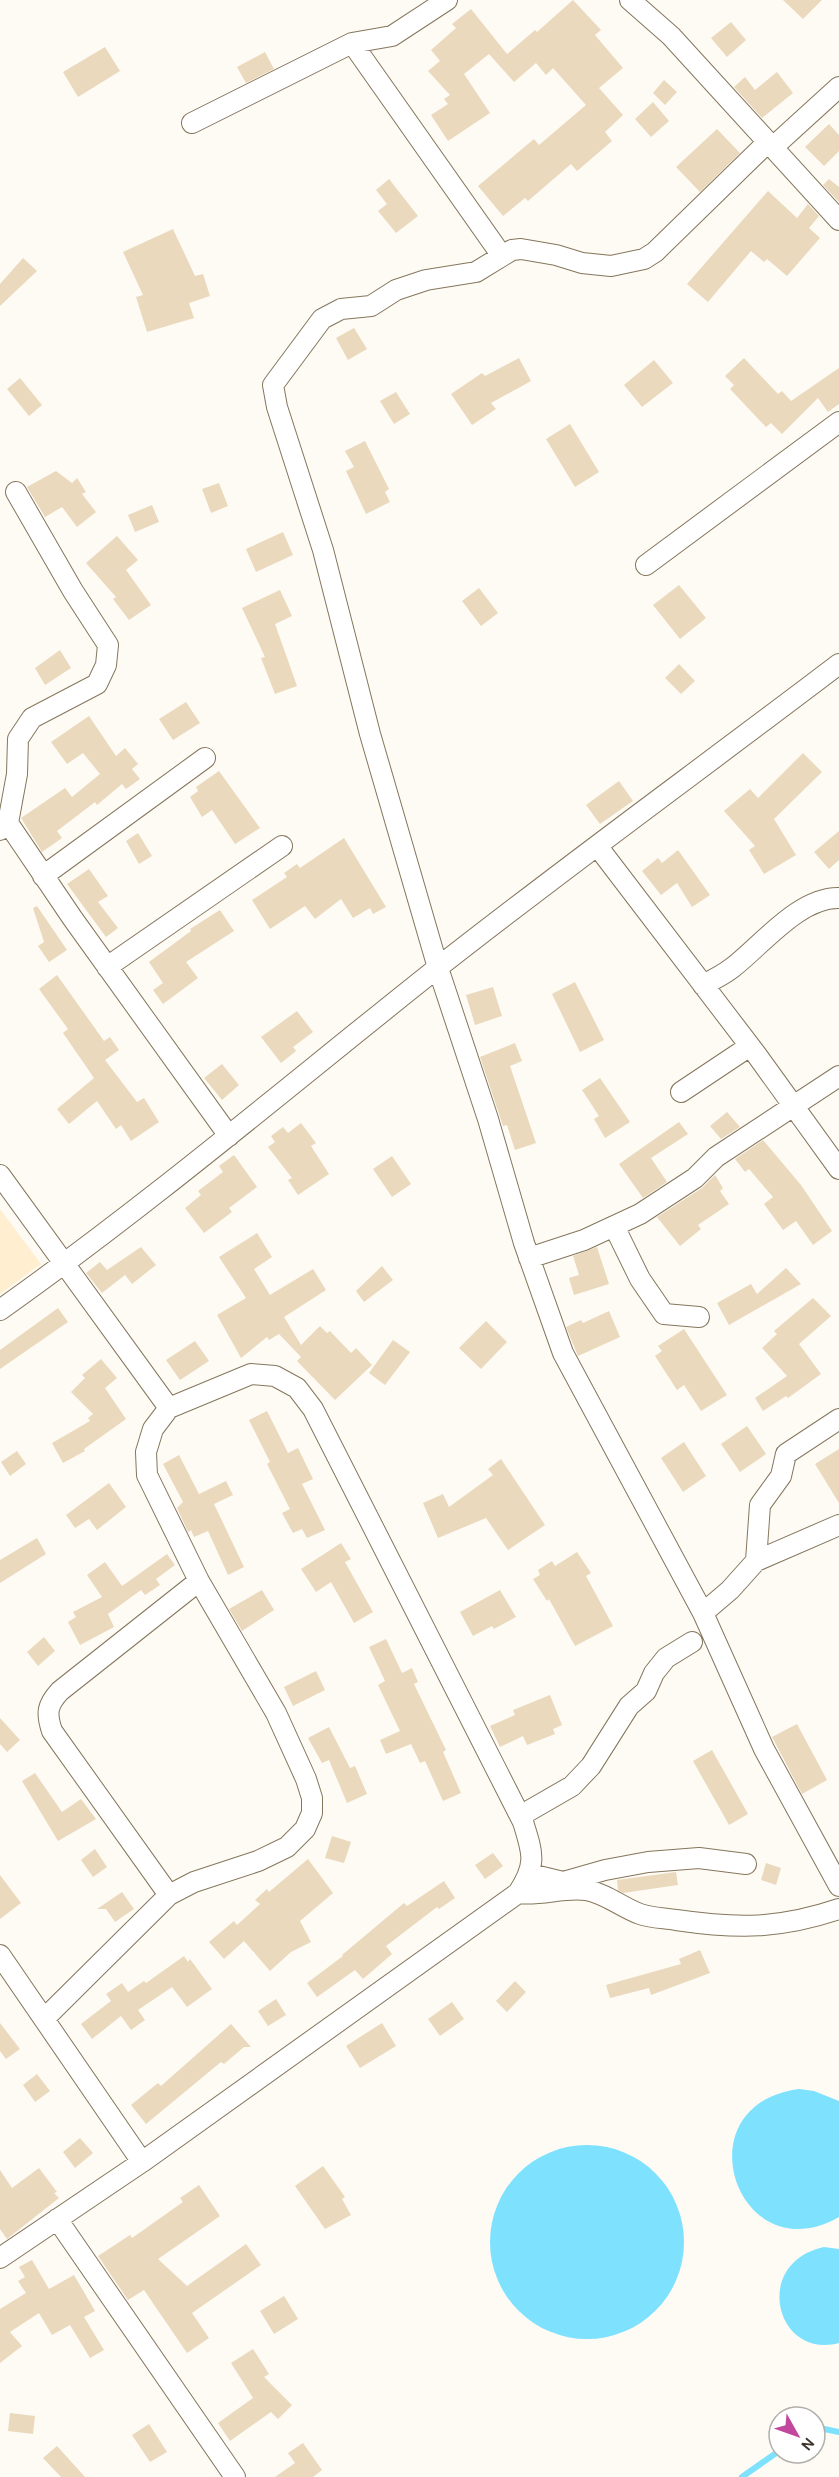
<svg xmlns="http://www.w3.org/2000/svg" width="839" height="2477" viewBox="0 0 839 2477" font-family="Karla,sans-serif">
  <style>
    .built { fill: #ffeed0 }
    .water { fill: #7ee1fe }
    .lines { fill: none; stroke-linecap: round; stroke-linejoin: round }
    .stream { stroke: #7ee1fe; stroke-width: 6 }
    .building { fill: #ead9bc }
    .street-casing { stroke: #85765c; stroke-width: 22 }
    .street { stroke: #fff; stroke-width: 20 }
  </style>
  <rect width="100%" height="100%" fill="#fefbf5"/>
  <path class="built" d="M0,1209L41,1264L0,1294Z"/>
  <path class="water" d="M799,2089L814,2091L839,2101V2217C738,2275 679,2105 799,2089Z
    M490 2242a97 97 0 1 1 194 0a97 97 0 1 1-194 0Z
    M824,2247L839,2249V2343C776,2360 751,2263 824,2247Z"/>
  <g class="lines">
    <path class="stream" d="M815,2427L839,2432
      M742,2477L779,2451"/>
  </g>
  <path class="building" d="M573,0L601,30L595,35L623,68L599,88L623,115L605,132L612,141L577,171L571,164L528,201L525,198L503,216L478,186L534,139L539,145L586,105L553,68L546,75L536,63L514,82L489,54L464,74L490,113L448,141L431,115L448,104L444,99L450,95L428,71L440,61L431,50L456,28L452,24L471,9L507,54L535,30L537,32Z
    M783,0H822L803,19Z
    M731,22L746,40L727,57L711,38Z
    M105,47L120,71L78,97L63,72Z
    M265,52L274,69L246,83L237,67Z
    M777,72L793,93L762,118L734,87L745,77L755,90Z
    M664,80L677,92L665,105L653,93Z
    M653,102L669,121L651,137L635,119Z
    M829,124L839,135V151L824,166L805,147Z
    M717,129L740,153L700,192L676,167Z
    M389,179L418,216L396,233L378,211L387,204L376,190Z
    M829,179L839,187V202L823,185Z
    M768,191L797,218L808,204L819,216L809,228L820,238L787,276L767,259L764,262L751,251L708,302L687,284Z
    M173,229L195,276L203,274L210,296L189,303L194,318L147,332L136,297L143,295L123,252Z
    M23,258L37,271L0,306V284Z
    M354,328L367,349L348,360L336,338Z
    M519,358L531,381L491,403L496,409L472,425L451,394L482,373L485,376Z
    M744,358L778,394L782,391L791,401L839,368V404L828,412L818,398L782,434L771,423L766,427L730,389L734,385L725,376Z
    M654,360L673,383L642,407L624,385Z
    M20,378L42,405L29,416L7,389Z
    M396,392L410,414L394,424L380,401Z
    M570,424L599,472L575,487L546,439Z
    M365,441L389,489L385,492L390,502L366,514L346,471L354,467L345,451Z
    M56,471L72,483L77,478L86,492L82,494L96,512L77,527L62,507L45,517L27,487Z
    M219,483L228,506L211,513L202,489Z
    M152,505L159,522L135,532L128,515Z
    M283,532L293,555L256,572L246,549Z
    M117,536L138,560L126,570L151,605L129,620L113,599L116,597L86,563Z
    M679,585L706,618L680,639L653,605Z
    M479,588L498,613L481,626L462,601Z
    M280,590L292,616L275,624L297,686L275,694L261,658L265,657L242,608Z
    M60,650L71,668L45,685L35,668Z
    M679,664L695,681L681,694L665,678Z
    M186,702L200,723L173,740L159,719Z
    M89,716L116,756L125,748L138,764L132,769L140,779L126,789L122,784L97,805L95,802L57,831L62,838L42,852L21,818L65,788L72,797L100,774L83,753L67,764L51,742Z
    M803,753L822,772L774,819L796,855L764,874L749,850L755,846L724,811L750,789L758,798Z
    M219,771L260,828L235,844L212,810L202,817L190,797L198,791L196,787Z
    M619,781L633,801L600,824L586,805Z
    M839,831V860L829,869L814,852Z
    M138,833L152,856L139,864L126,841Z
    M344,838L386,907L373,914L370,908L353,918L341,899L315,919L305,906L270,929L252,900L287,877L284,873L297,864L300,868Z
    M678,850L710,895L692,907L677,883L661,895L642,871L658,858L662,863Z
    M89,869L108,896L98,902L118,928L106,937L67,884Z
    M37,906L67,950L49,962L38,946L44,942L33,908Z
    M220,910L234,931L186,962L198,978L163,1004L153,990L163,983L149,962L191,931L190,929Z
    M57,975L104,1041L110,1037L119,1050L105,1060L137,1102L144,1098L159,1122L131,1141L121,1125L116,1129L97,1101L69,1124L57,1109L94,1078L63,1033L68,1029L39,989Z
    M575,982L604,1040L580,1052L552,994Z
    M493,987L502,1016L475,1025L466,995Z
    M297,1011L313,1032L293,1047L296,1051L281,1063L261,1037Z
    M515,1043L522,1061L510,1066L536,1143L515,1150L507,1125L503,1126L480,1057Z
    M222,1064L239,1085L222,1100L204,1078Z
    M600,1078L630,1122L605,1138L594,1119L599,1116L582,1090Z
    M727,1112L740,1127L721,1139L710,1126Z
    M679,1122L688,1134L651,1158L667,1182L643,1198L619,1164Z
    M301,1123L316,1143L311,1146L329,1174L298,1195L288,1180L292,1178L268,1147L275,1142L271,1136L283,1127L288,1133Z
    M763,1140L801,1185L832,1231L813,1245L796,1221L783,1230L764,1204L773,1197L749,1169L745,1172L735,1159Z
    M234,1155L257,1187L229,1208L232,1212L204,1233L185,1208L201,1195L198,1191L223,1172L219,1166Z
    M392,1156L411,1184L392,1197L373,1169Z
    M715,1175L723,1188L720,1191L729,1204L698,1225L701,1229L680,1246L657,1217L702,1188Z
    M257,1233L272,1257L254,1269L270,1295L313,1269L326,1290L284,1317L301,1345L320,1326L327,1333L330,1331L351,1353L356,1348L372,1365L335,1400L297,1361L301,1357L279,1334L269,1340L267,1337L241,1358L217,1315L246,1298L219,1257Z
    M141,1247L156,1265L132,1284L125,1275L102,1293L86,1273L100,1262L107,1270Z
    M597,1247L609,1284L574,1295L569,1278L579,1275L573,1256Z
    M382,1266L393,1280L364,1302L356,1291Z
    M786,1268L801,1284L729,1325L717,1303L751,1284L757,1294Z
    M813,1298L831,1316L799,1344L821,1374L788,1398L786,1396L763,1411L755,1398L787,1376L762,1348L777,1334L774,1331Z
    M58,1308L68,1322L0,1369V1350Z
    M609,1311L620,1337L578,1356L566,1327L581,1320L583,1323Z
    M486,1321L507,1342L481,1369L459,1348Z
    M684,1329L727,1395L701,1411L684,1385L677,1390L655,1356L662,1351L658,1346Z
    M393,1340L410,1352L385,1385L369,1373Z
    M195,1341L209,1361L180,1380L166,1360Z
    M101,1359L117,1378L105,1388L126,1419L84,1449L85,1451L63,1463L52,1443L90,1421L88,1418L93,1414L71,1392L85,1378L82,1375Z
    M267,1411L288,1453L298,1448L313,1479L302,1484L325,1530L307,1538L302,1529L293,1533L282,1513L290,1509L267,1464L270,1462L249,1420Z
    M747,1426L766,1454L740,1472L721,1444Z
    M684,1442L706,1476L683,1492L661,1458Z
    M839,1449V1503L815,1464Z
    M17,1451L26,1464L10,1476L1,1462Z
    M179,1455L199,1494L226,1481L233,1495L214,1504L244,1567L228,1575L208,1531L194,1537L191,1530L188,1532L177,1508L183,1502L163,1464Z
    M501,1459L545,1525L508,1550L486,1518L438,1538L423,1503L443,1494L449,1507L493,1475L488,1469Z
    M109,1483L126,1507L97,1530L89,1519L75,1528L66,1515Z
    M37,1538L46,1554L0,1583V1560Z
    M341,1543L351,1559L345,1562L373,1612L354,1623L331,1582L316,1592L301,1569Z
    M577,1552L591,1573L586,1576L613,1626L575,1646L549,1599L547,1601L533,1579L540,1575L538,1570L552,1561L555,1566Z
    M167,1554L175,1565L156,1579L160,1585L145,1595L141,1590L108,1614L114,1627L80,1645L68,1622L76,1617L73,1612L102,1597L87,1575L105,1562L122,1586Z
    M262,1590L274,1610L242,1631L229,1609Z
    M500,1590L516,1617L494,1629L492,1626L473,1636L460,1612Z
    M44,1637L55,1651L38,1666L27,1652Z
    M386,1639L402,1673L412,1668L418,1682L414,1684L446,1750L443,1752L461,1793L443,1801L425,1761L420,1763L411,1744L386,1754L380,1740L400,1731L378,1685L385,1681L369,1647Z
    M316,1671L325,1690L293,1706L284,1687Z
    M550,1695L562,1725L553,1729L555,1734L527,1745L523,1736L500,1747L490,1726L515,1715L513,1710Z
    M0,1718L20,1740L7,1752L0,1744Z
    M797,1724L827,1780L802,1794L772,1737Z
    M329,1727L350,1768L355,1766L367,1794L347,1803L329,1760L322,1763L308,1738Z
    M712,1750L748,1814L729,1825L693,1761Z
    M35,1773L62,1812L81,1799L96,1819L58,1841L22,1781Z
    M332,1836L351,1842L344,1863L325,1858Z
    M95,1849L107,1867L93,1877L81,1860Z
    M493,1853L503,1866L485,1879L475,1865Z
    M308,1859L333,1893L300,1921L311,1942L291,1952L270,1971L244,1941L224,1959L209,1942L234,1921L237,1925L260,1904L255,1900L267,1889L269,1892Z
    M766,1863L781,1868L776,1885L761,1880Z
    M676,1872L678,1885L623,1893L618,1890L617,1880Z
    M0,1875L21,1903L0,1919Z
    M444,1881L455,1898L439,1909L437,1907L386,1946L392,1954L363,1979L355,1970L317,1997L307,1983L343,1956L342,1955L404,1903L407,1906Z
    M122,1892L134,1909L115,1922L106,1909H97Z
    M700,1950L710,1973L651,1995L649,1988L610,1998L606,1985L681,1964L679,1959Z
    M184,1956L188,1962L190,1959L212,1989L187,2007L172,1987L138,2010L145,2020L131,2030L121,2016L92,2039L81,2024L111,2001L106,1994L122,1983L128,1992L144,1981L146,1983Z
    M515,1981L526,1992L507,2012L496,2001Z
    M276,1999L286,2015L268,2026L258,2011Z
    M452,2002L464,2019L440,2036L428,2019Z
    M0,2023L20,2049L6,2059L0,2051Z
    M382,2023L396,2046L360,2068L346,2046Z
    M231,2024L251,2047H244L224,2064L221,2062L146,2124L131,2105L158,2083L161,2086Z
    M37,2074L50,2091L35,2102L23,2085Z
    M80,2138L93,2153L75,2168L63,2152Z
    M323,2166L345,2197L342,2199L351,2215L325,2229L295,2186Z
    M39,2168L57,2192L54,2193L59,2198L7,2239L0,2229V2170L12,2188Z
    M199,2185L220,2216L158,2259L187,2286L246,2244L261,2265L192,2313L209,2338L187,2353L144,2290L128,2300L98,2256L130,2235L132,2238L183,2202L180,2198Z
    M32,2260L49,2289L74,2275L95,2311L84,2317L104,2350L90,2358L70,2325L52,2335L39,2313L10,2332L22,2346L0,2363V2309L26,2293L18,2281L25,2277L19,2267Z
    M284,2296L298,2319L274,2334L260,2311Z
    M253,2349L269,2374L264,2377L292,2405L278,2419L271,2412L230,2441L218,2423L253,2398L231,2363Z
    M10,2413L35,2416L33,2434L8,2431Z
    M149,2424L167,2452L150,2462L132,2435Z
    M303,2443L322,2470L313,2477H275L295,2463L288,2453Z
    M57,2446L85,2477H61L43,2458Z"/>
  <g class="lines">
    <defs>
      <path id="street" d="M630,0L671,36L839,220
        M352,43L502,256
        M192,123L352,43L392,36L447,0
        M768,142L655,252L644,259L611,266L582,263L556,255L521,249L512,250L476,272L426,280L396,290L371,306L341,309L322,319L273,385L277,407L323,550L370,734L438,968L488,1119L524,1243L563,1353L703,1613L764,1749L839,1886
        M772,148L839,87
        M646,565L839,422
        M8,823L17,774L18,739L32,718L97,684L106,665L108,645L73,591L16,492
        M0,830L8,823L73,919L229,1136
        M598,847L756,1054L839,1169
        M43,876L205,758
        M107,967L282,846
        M703,985C713,980 723,975 732,968C761,946 799,897 839,898
        M681,1092L750,1046
        M0,1175L169,1408
        M614,1226L640,1279L664,1314L699,1317
        M529,1258L584,1240L640,1214L695,1178L716,1157L839,1076
        M0,1310C151,1203 291,1084 436,969C568,865 705,766 839,664
        M756,1561L760,1505L781,1476L786,1454L839,1419
        M703,1613L730,1590L756,1561L839,1525
        M520,1816L572,1786L591,1766L629,1706L646,1691L654,1673L666,1658L692,1642
        M530,1874L563,1882L605,1870L648,1862L699,1858L746,1864
        M518,1893C541,1896 563,1887 586,1890C607,1894 621,1907 640,1914C651,1918 665,1918 676,1920C738,1929 780,1929 839,1909
        M169,1895L52,1731C46,1713 47,1705 60,1691L199,1581
        M0,1955L142,2162
        M57,2219L235,2477
        M0,2258L142,2162L518,1893C537,1864 533,1854 523,1822L313,1409L297,1388L275,1376L251,1374L169,1408L153,1429L146,1452L147,1475L199,1581L276,1713L306,1779L312,1798V1813L305,1829L287,1847L258,1861L194,1882L169,1895L44,2019"/>
    </defs>
    <use href="#street" class="street-casing"/>
    <use href="#street" class="street"/>
  </g>
  <g transform="translate(797 2435) rotate(130)"><circle r="28" fill="#ffffff" stroke="#b1afaa" stroke-width="1.5"/>
  <path d="M0-4.5L10 22L0 15L-10 22Z" fill="#c1489c"/>
  <text y="-9" font-size="16" font-weight="bold" text-anchor="middle" fill="#3c362a">N</text>
  </g>
</svg>
